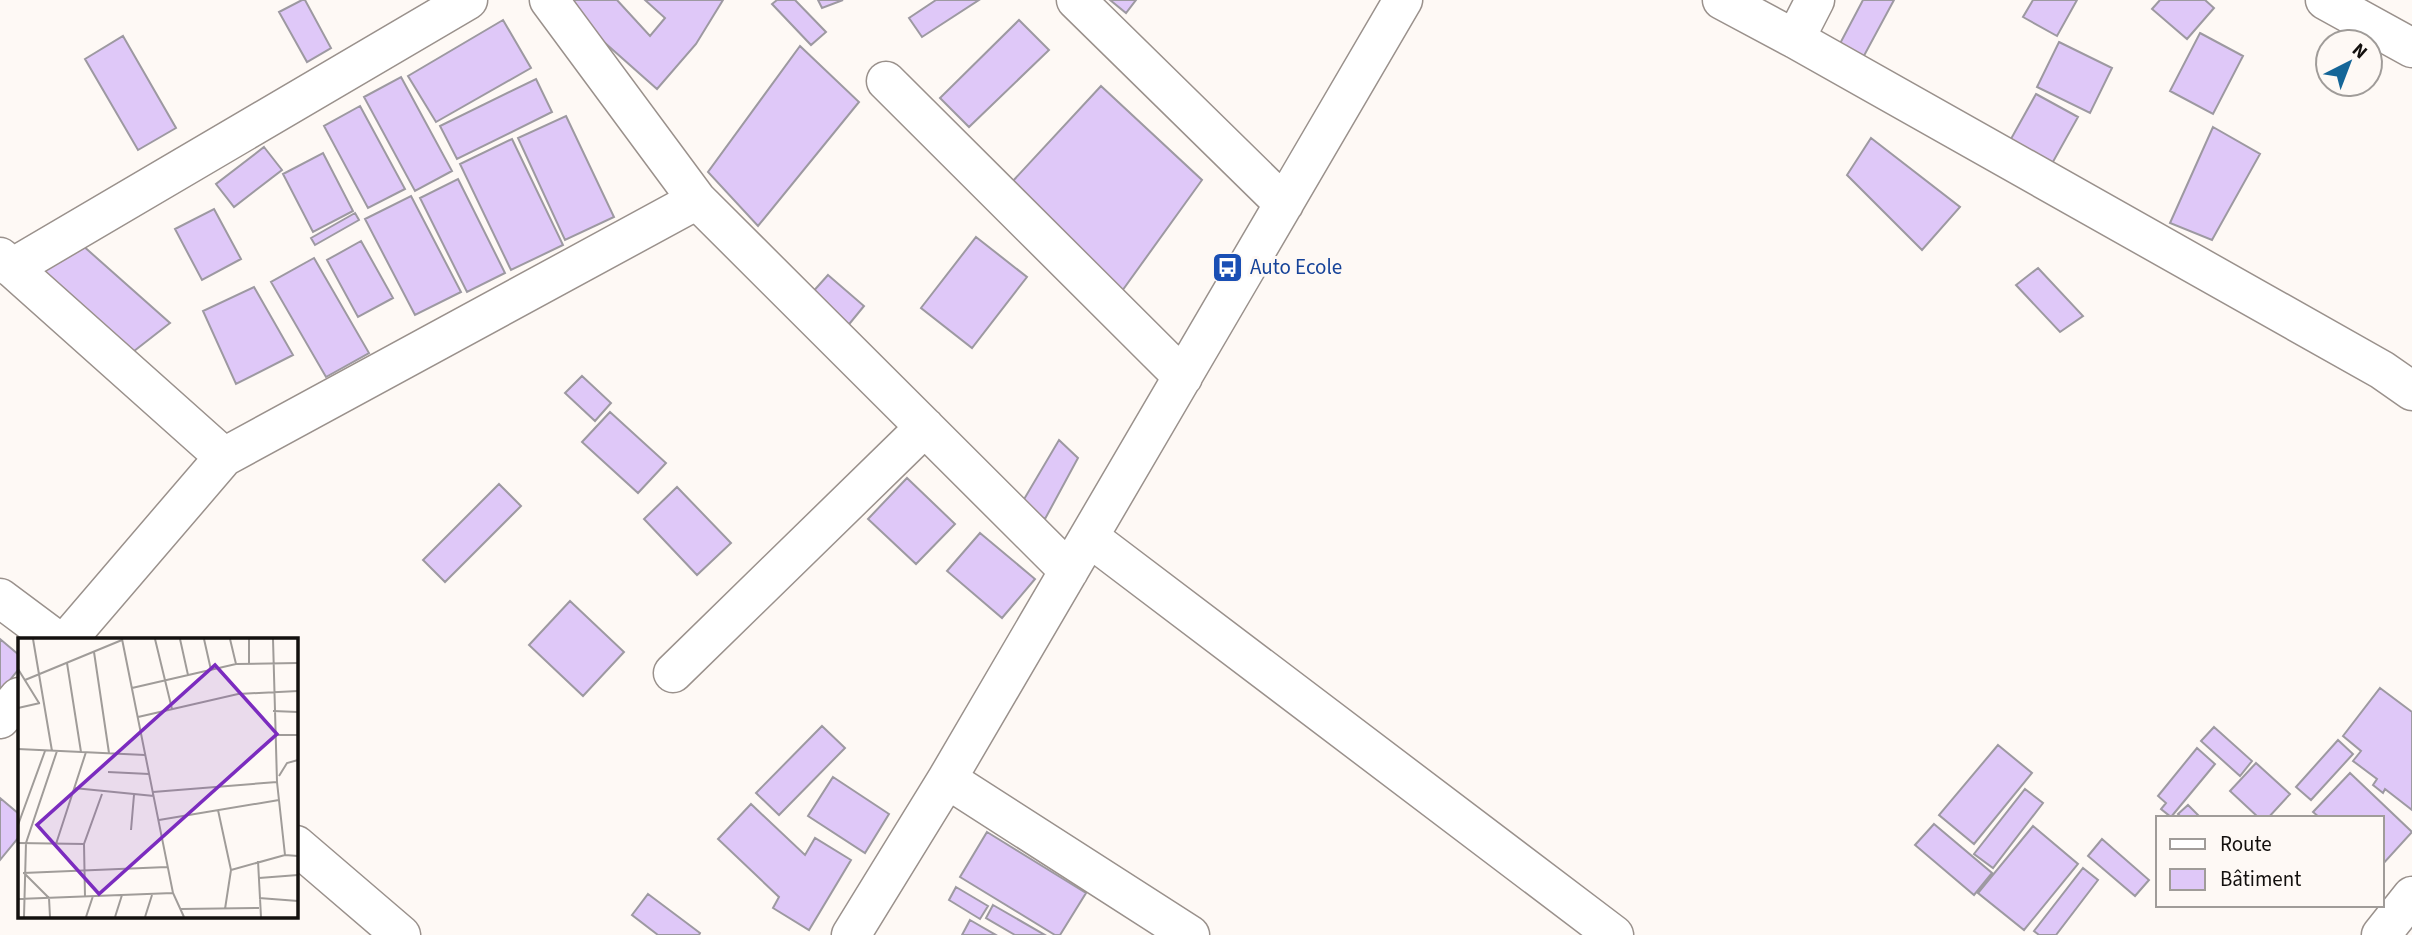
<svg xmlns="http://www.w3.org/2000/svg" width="2412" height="935" viewBox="0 0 2412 935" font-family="'Source Sans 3',sans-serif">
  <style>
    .building { fill: #dfc8f8; stroke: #9d99a1; stroke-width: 2 }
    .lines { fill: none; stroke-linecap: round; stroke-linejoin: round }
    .street-casing { stroke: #9a918c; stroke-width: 41 }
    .street { stroke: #fff; stroke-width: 38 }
    .labels { text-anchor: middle; stroke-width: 6; stroke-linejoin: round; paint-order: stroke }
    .transit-label { font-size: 21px; fill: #164399; stroke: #fef9f5; text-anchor: start }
    .inset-road { fill: none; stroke: #a09c99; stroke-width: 2 }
    .view { fill: #7b2cbf; fill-opacity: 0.15; stroke: #7b2cbf; stroke-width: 3.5 }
    .inset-edge { fill: none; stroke: #13100e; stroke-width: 3.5 }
  </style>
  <rect width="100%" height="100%" fill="#fef9f5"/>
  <path class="building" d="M302,0H305L331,48L307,62L279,12Z
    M565,0H617L650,36L665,18L645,0H723L696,44L657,89L561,4Z
    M777,0H795L826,32L811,45L772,4Z
    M818,0H843L822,8Z
    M936,0H979L922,37L909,18Z
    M1110,0H1136L1126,13Z
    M1863,0H1894L1859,65L1835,53Z
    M2033,0H2077L2057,36L2023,17Z
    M2160,0H2205L2214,8L2187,39L2152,9Z
    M503,20L531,68L436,122L408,76Z
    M1019,20L1049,50L969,127L940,98Z
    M2200,33L2243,56L2213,114L2170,91Z
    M123,36L176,128L138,150L85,59Z
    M2059,42L2112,68L2090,113L2037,87Z
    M800,46L859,102L758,226L708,172Z
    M401,77L452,171L415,191L364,97Z
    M536,79L552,112L457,159L440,126Z
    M1101,86L1202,180L1122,291L1011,183Z
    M2036,94L2078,117L2049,169L2007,146Z
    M360,106L405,189L368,208L324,126Z
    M566,116L614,217L565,240L518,138Z
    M2213,127L2260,154L2212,240L2170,223Z
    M1871,138L1960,207L1922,250L1847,175Z
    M512,139L563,245L511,270L460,164Z
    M264,147L282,170L234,207L216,184Z
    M323,153L353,211L313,232L283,174Z
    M458,179L505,273L467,292L420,198Z
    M411,196L461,292L415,315L365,219Z
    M214,209L241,259L202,280L175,229Z
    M355,213L359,220L315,245L311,238Z
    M976,237L1027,277L972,348L921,308Z
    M361,241L393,298L358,317L327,260Z
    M81,244L170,323L129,355L34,278Z
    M314,258L369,353L326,377L271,282Z
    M2038,268L2083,316L2060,332L2016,285Z
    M828,275L864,306L846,328L810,295Z
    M254,287L293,355L236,384L203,311Z
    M582,376L611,403L595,421L565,393Z
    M610,412L666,463L638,493L582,442Z
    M1059,440L1078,458L1045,519L1020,506Z
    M907,478L955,524L916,564L868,519Z
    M499,484L521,506L445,582L423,560Z
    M677,487L731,543L697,575L644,519Z
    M980,533L1035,579L1002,618L947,571Z
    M570,601L624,652L583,696L529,645Z
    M0,639L19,655V669L0,692Z
    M2380,688L2412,712V810L2385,789L2383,793L2373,785L2377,779L2353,761L2361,751L2343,736Z
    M822,726L845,748L779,815L756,793Z
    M2214,727L2252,761L2240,776L2201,741Z
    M2338,740L2353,754L2311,800L2296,787Z
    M1998,745L2032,773L1974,844L1939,815Z
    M2197,748L2215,764L2171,817L2161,809L2166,803L2158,796Z
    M2256,763L2290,794L2268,818H2259L2230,791Z
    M2350,773L2412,832L2382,865V818H2320L2313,812Z
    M833,777L889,814L865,853L808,816Z
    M2025,789L2043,803L1993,868L1974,854Z
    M0,798L19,814V837L0,860Z
    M751,804L805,855L815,838L851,860L809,930L773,908L779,897L718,839Z
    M2188,805L2201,818H2182L2178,814Z
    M1934,824L1992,873L1974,895L1915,845Z
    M2033,826L2078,864L2024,930L1978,893Z
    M987,832L1086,893L1060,935H1055L960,877Z
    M2102,839L2149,880L2135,896L2088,856Z
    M2083,868L2098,880L2056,935H2039L2034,931Z
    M956,887L988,906L980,919L949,900Z
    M648,894L700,933L699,935H658L632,915Z
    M993,905L1045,935H1015L986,918Z
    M970,920L996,935H962Z"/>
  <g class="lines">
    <defs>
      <path id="street" d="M549,0L697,200L1069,571
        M1076,0L1284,204
        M1722,0L1795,39L2382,370L2412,391
        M2325,0L2412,48
        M1795,39L1815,0
        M886,81L1183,377
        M0,257L224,457
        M12,268L468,0
        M1089,537L1614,935
        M0,598L55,639
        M68,639L224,457L697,200
        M673,673L925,427
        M0,719L19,697
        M947,779L1190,935
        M296,845L401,935
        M851,935L947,779L1403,0
        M2381,935L2412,896"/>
    </defs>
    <use href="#street" class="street-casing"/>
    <use href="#street" class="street"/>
  </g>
  <defs>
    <symbol id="bus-square" viewBox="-11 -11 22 22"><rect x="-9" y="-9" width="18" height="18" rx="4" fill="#1a4fb4" stroke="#fef9f5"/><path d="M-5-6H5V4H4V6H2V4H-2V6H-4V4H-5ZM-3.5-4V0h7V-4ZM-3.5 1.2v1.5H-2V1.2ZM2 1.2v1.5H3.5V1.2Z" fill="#fff"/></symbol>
  </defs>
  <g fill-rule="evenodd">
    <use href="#bus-square" x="1210" y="250" width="35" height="35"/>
  </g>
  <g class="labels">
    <g class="transit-label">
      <text x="1250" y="274">Auto Ecole</text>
    </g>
  </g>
  <g transform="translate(18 638)">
    <rect width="280" height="280" fill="#fef9f5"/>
    <path class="inset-road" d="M15,1L34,113M104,1L155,255L166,279M137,1L154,71M162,1L170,37M186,1L193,32M212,1L218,26M231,1V25M255,1L259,144L267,217M76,14L91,115M49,25L63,114M0,31L21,65M7,42L104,2M114,50L218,26L280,25M0,70L22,65M255,73L280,74M120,79L220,56L280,53M257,97H280M0,111L127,117M90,134L131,136M261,138L269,125L280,122M56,150L136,158M135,154L259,144M200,172L213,232L207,271M141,182L261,162M0,187L27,113M113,192L116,157M0,205L66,206M38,206L68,114M240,223L243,279M213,232L267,217L280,218M5,235L149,229M6,235L31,260L32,279M241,240L280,237M67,259L66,206L84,156M241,260L280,263M0,261L155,255M162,271L241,270M6,279L8,205L39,113M68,279L75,258M97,279L104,257M127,279L134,257"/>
    <path class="view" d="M197,27L259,96L81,256L19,187Z"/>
    <rect width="280" height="280" class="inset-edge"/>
  </g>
  <rect x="2156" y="816" width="228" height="91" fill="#fef9f5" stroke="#a09c99" stroke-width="2"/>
  <rect x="2170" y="839" width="35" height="10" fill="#ffffff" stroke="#a09c99" stroke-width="2"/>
  <text x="2220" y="851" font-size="21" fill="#13100e">Route</text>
  <rect x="2170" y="869" width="35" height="21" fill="#dfc8f8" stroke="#a09c99" stroke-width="2"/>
  <text x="2220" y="886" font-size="21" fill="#13100e">Bâtiment</text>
  <g transform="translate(2349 63) rotate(42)"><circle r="33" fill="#fef9f5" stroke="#a09c99" stroke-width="2"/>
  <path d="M0-5L12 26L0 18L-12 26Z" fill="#156698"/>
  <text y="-10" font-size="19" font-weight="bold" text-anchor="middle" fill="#13100e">N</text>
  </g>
</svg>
